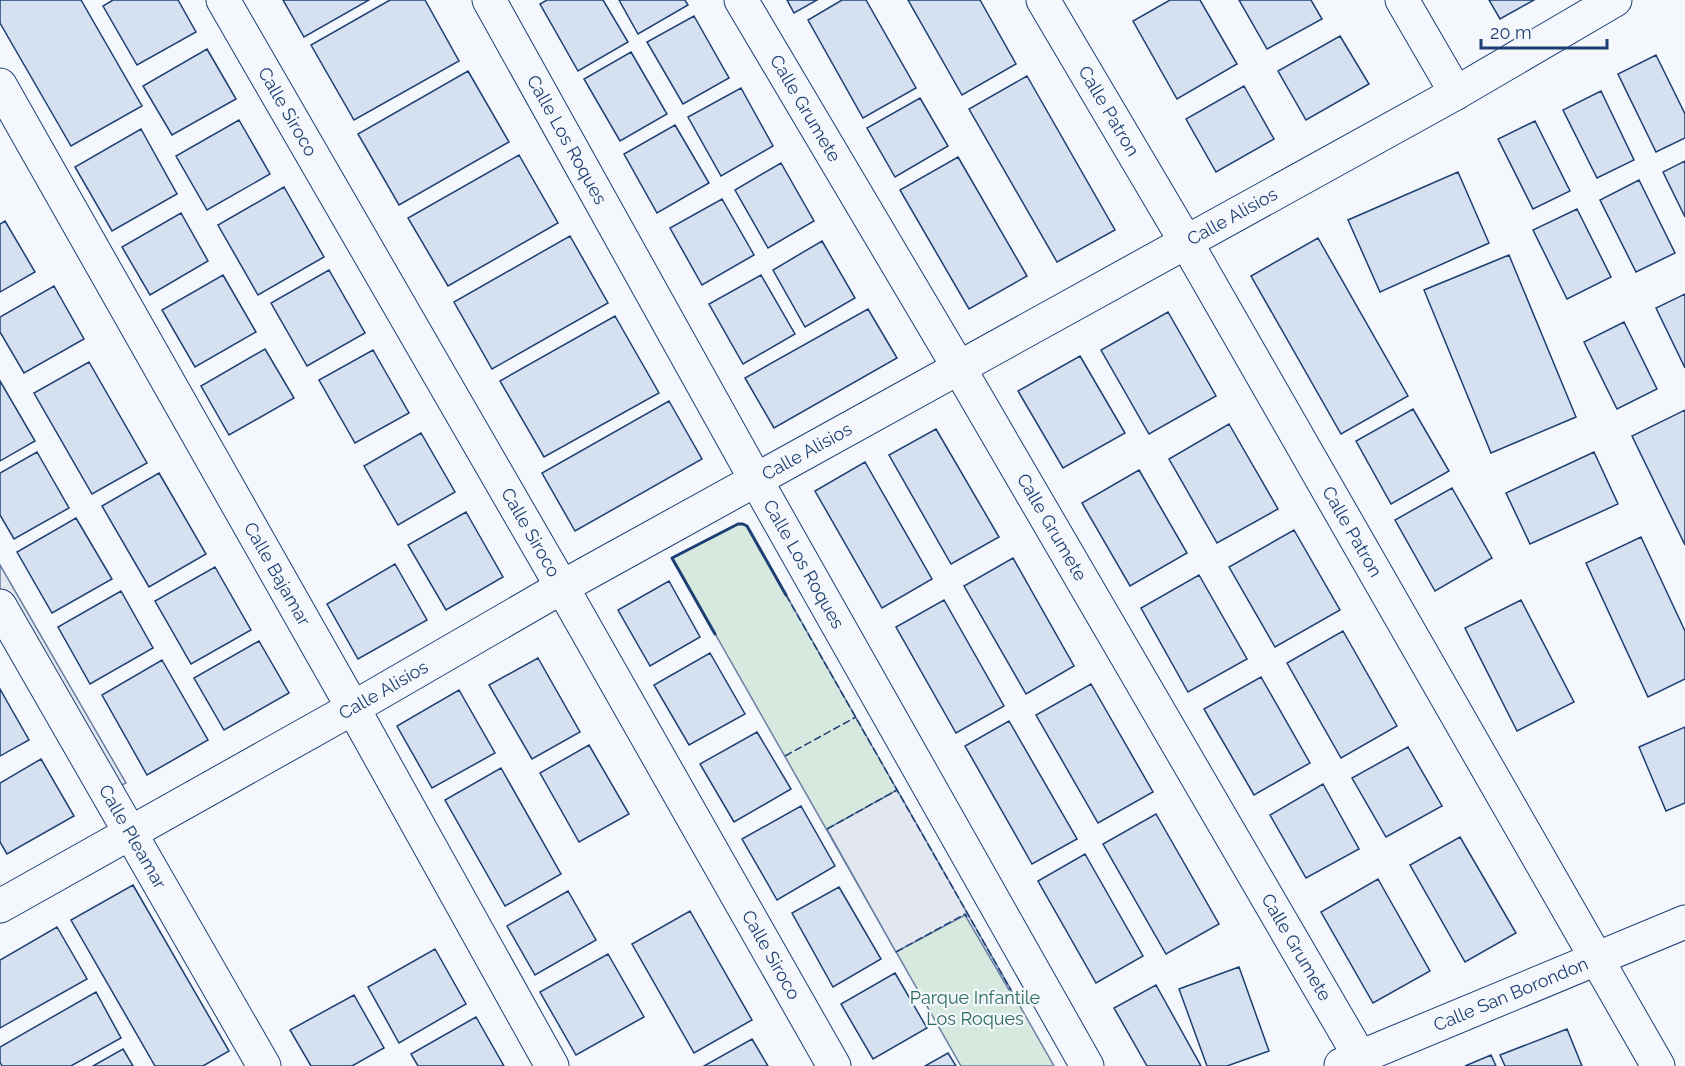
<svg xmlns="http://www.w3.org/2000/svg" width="1685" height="1066" viewBox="0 0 1685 1066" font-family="Raleway,sans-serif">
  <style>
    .green { fill: #d7e8df; stroke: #687fa3; stroke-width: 1.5 }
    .parking { fill: #e3e8f0; stroke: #687fa3; stroke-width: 1.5 }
    .building { fill: #d5e0f0; stroke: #1d3f73; stroke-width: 1.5 }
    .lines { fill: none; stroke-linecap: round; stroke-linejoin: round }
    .minor-casing { stroke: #1d3f73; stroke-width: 35 }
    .minor { stroke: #f4f7fb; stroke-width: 33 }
    .fence { stroke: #1d3f73; stroke-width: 1.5; stroke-dasharray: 8 3; stroke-linecap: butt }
    .wall { stroke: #1d3f73; stroke-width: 3 }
    .labels { text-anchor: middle; stroke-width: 4.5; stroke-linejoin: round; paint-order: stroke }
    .street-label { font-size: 18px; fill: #1d3f73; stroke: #f4f7fb }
    .park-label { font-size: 18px; fill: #2c6c60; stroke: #f4f7fb }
  </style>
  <rect width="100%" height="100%" fill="#f4f7fb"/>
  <path class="green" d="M738,524H743L747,526L1054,1066H961L672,558Z"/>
  <path class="parking" d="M0,565L126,783L114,789L0,590Z
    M897,790L900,795L1011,990H1009L965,915L896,952L827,829Z"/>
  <path class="building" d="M0,0H81L142,106L71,146L0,23Z
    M113,0H178L196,32L137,65L103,6Z
    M283,0H369L304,37Z
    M390,0H425L459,61L354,120L311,45Z
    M547,0H603L628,42L578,71L540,4Z
    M619,0H685L688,5L638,34Z
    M787,0H817L794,13Z
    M842,0H866L916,88L863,118L808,20Z
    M908,0H980L1016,64L962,95Z
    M1170,0H1200L1237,64L1177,99L1133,21Z
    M1239,0H1311L1322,19L1267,49Z
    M1489,0H1534L1500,19Z
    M694,16L729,78L683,104L647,42Z
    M1340,36L1369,84L1306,120L1278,71Z
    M207,49L236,99L172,135L143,86Z
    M631,52L667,114L620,141L584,79Z
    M1656,55L1685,114V138L1656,152L1618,74Z
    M468,71L509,142L399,205L358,134Z
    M1027,76L1115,230L1057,262L969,109Z
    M1244,86L1274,139L1216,172L1186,119Z
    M741,88L773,146L721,176L688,117Z
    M1601,91L1634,160L1597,178L1563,110Z
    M920,98L948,146L895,177L867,128Z
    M239,120L270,174L207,210L176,156Z
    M1535,121L1570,191L1533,209L1498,139Z
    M675,125L709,183L657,213L624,154Z
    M141,129L177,194L112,231L75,167Z
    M519,155L558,223L448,286L408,218Z
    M958,157L1027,276L969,309L900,190Z
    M1685,161V217L1663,172Z
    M781,163L814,221L768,248L735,190Z
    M1458,172L1489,243L1380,292L1348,220Z
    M1639,180L1675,253L1636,272L1600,200Z
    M284,187L324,257L258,295L218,225Z
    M722,199L754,255L702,285L670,228Z
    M1577,209L1611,277L1567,299L1533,230Z
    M181,213L208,261L150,295L122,247Z
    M5,221L35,272L0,292V224Z
    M570,236L608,303L492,369L454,302Z
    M1318,238L1408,396L1341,434L1251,276Z
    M822,241L855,298L805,327L773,270Z
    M1509,255L1576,417L1491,453L1424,290Z
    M329,270L365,333L307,366L271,303Z
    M223,275L256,332L195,367L162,310Z
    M761,275L795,334L743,364L709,304Z
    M54,286L84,339L24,373L0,332V317Z
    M1685,294V368L1656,308Z
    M868,309L897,358L774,428L745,378Z
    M1168,312L1216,396L1149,434L1101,350Z
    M615,316L659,393L544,457L500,381Z
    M1624,322L1657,389L1617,409L1584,342Z
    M265,349L294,398L229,435L201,386Z
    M373,350L409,413L355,443L319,380Z
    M1080,356L1125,433L1063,468L1018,391Z
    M89,362L147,463L92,494L34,393Z
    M0,381L35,441L0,461Z
    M669,401L702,459L575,531L542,473Z
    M1413,409L1449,471L1391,504L1356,441Z
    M1685,410V545L1632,436Z
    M1229,424L1278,509L1217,543L1169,459Z
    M936,429L999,537L951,564L889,455Z
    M421,433L455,492L398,525L364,466Z
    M37,452L69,508L14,539L0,515V473Z
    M1594,452L1618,504L1530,544L1506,493Z
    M865,462L932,579L882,608L815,491Z
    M1139,470L1187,553L1130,586L1082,503Z
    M159,473L206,554L149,587L102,506Z
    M1452,488L1492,558L1435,591L1395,520Z
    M466,512L503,577L446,610L408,545Z
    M76,518L112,579L52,613L17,552Z
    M1294,530L1340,610L1275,647L1229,567Z
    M1641,537L1685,631V679L1648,697L1586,563Z
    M1013,558L1074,666L1026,694L964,586Z
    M395,564L427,620L358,659L327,604Z
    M215,567L251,630L191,664L155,601Z
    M1199,575L1247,659L1188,692L1141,608Z
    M669,581L700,637L650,666L618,610Z
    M121,591L153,648L90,684L58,627Z
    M944,600L1004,706L956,733L896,627Z
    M1521,600L1574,702L1517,731L1465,628Z
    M1343,631L1397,726L1341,758L1287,663Z
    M259,641L289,693L224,730L194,678Z
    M710,653L745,714L689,745L654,685Z
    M538,658L580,732L532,759L489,685Z
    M162,660L208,740L147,775L102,695Z
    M1261,677L1310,763L1254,795L1204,709Z
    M1091,684L1153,792L1098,823L1036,715Z
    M0,689L29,740L0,756Z
    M459,690L495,753L432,788L397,726Z
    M1009,721L1077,839L1032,864L965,746Z
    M1685,727V803L1666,811L1639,747Z
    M757,732L791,789L734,822L700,764Z
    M589,745L629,814L579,842L540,773Z
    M1408,747L1442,806L1386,837L1352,778Z
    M41,759L74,816L7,854L0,842V783Z
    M501,768L561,874L505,906L445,800Z
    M1323,784L1359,849L1306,878L1270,815Z
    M801,806L835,866L777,900L742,839Z
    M1156,814L1219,924L1166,954L1103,844Z
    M1460,837L1516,933L1465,962L1410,865Z
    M1085,854L1143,956L1096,983L1038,881Z
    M1378,879L1430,971L1373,1003L1321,912Z
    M133,885L229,1051L203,1066H155L71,920Z
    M839,887L881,959L833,987L792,913Z
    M568,891L596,940L535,975L507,926Z
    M690,911L752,1020L694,1053L632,944Z
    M57,927L87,979L0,1028V960Z
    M435,949L466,1004L399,1043L368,987Z
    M608,954L644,1017L576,1055L540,992Z
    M1239,967L1269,1051L1227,1066H1207L1179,989Z
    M895,973L927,1028L873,1059L841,1004Z
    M1156,985L1201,1066H1147L1114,1008Z
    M96,992L121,1038L71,1066H2L0,1062V1047Z
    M354,995L384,1048L352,1066H311L290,1030Z
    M476,1017L504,1066H418L411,1054Z
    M1567,1029L1582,1066H1505L1500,1055Z
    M752,1039L768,1066H704Z
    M123,1049L133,1066H93Z
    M948,1053L956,1066H925Z
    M1491,1055L1496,1066H1465Z"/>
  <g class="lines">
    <defs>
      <g id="minor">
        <path id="s1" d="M223,0L562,587L834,1066"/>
        <path id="s2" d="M489,0L756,480L1087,1066"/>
        <path id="s3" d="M741,0L959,368L1360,1057"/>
        <path id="s4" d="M1043,0L1186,242L1658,1066"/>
        <path d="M1402,0L1456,93"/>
        <path id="s5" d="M0,85L353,708L552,1066"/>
        <path id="s6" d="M0,606L264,1066"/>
        <path id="s7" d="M0,906L353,708L562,587L1456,93L1615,0"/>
        <path id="s8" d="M1341,1065L1685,922"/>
      </g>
    </defs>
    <use href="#minor" class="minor-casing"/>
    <use href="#minor" class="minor"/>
    <path class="fence" d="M786,595L1011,990
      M785,756L856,717
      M827,829L897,790
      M896,952L965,914L967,917"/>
    <path class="wall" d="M715,634L672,558L738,524H743L747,526L786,595"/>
  </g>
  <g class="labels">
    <g class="street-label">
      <text dy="6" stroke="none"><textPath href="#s3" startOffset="126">Calle Grumete</textPath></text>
      <text dy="6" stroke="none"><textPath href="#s1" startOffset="129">Calle Siroco</textPath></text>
      <text dy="6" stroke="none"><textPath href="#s4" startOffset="129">Calle Patron</textPath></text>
      <text dy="6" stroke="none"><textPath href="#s2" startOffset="160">Calle Los Roques</textPath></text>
      <text dy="6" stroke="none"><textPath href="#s7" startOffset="1412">Calle Alisios</textPath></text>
      <text dy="6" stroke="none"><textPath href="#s7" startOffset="926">Calle Alisios</textPath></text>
      <text dy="6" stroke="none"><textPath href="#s3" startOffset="612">Calle Grumete</textPath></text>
      <text dy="6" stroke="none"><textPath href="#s1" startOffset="615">Calle Siroco</textPath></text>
      <text dy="6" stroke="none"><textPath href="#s4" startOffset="615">Calle Patron</textPath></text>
      <text dy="6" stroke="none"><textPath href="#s2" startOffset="646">Calle Los Roques</textPath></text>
      <text dy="6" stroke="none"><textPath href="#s5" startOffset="562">Calle Bajamar</textPath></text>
      <text dy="6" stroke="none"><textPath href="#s7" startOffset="440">Calle Alisios</textPath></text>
      <text dy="6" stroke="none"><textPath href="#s6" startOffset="266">Calle Pleamar</textPath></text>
      <text dy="6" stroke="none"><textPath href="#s3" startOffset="1098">Calle Grumete</textPath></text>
      <text dy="6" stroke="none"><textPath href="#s1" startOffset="1101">Calle Siroco</textPath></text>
      <text dy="6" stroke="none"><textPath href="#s8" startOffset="184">Calle San Borondon</textPath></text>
    </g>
    <g class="park-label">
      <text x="975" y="1004">Parque Infantile<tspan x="975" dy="21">Los Roques</tspan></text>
    </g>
  </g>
  <path d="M1481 39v9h126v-9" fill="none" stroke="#1d3f73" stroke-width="3"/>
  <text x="1490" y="39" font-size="18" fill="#1d3f73" stroke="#f4f7fb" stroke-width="4.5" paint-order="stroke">20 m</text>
</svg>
